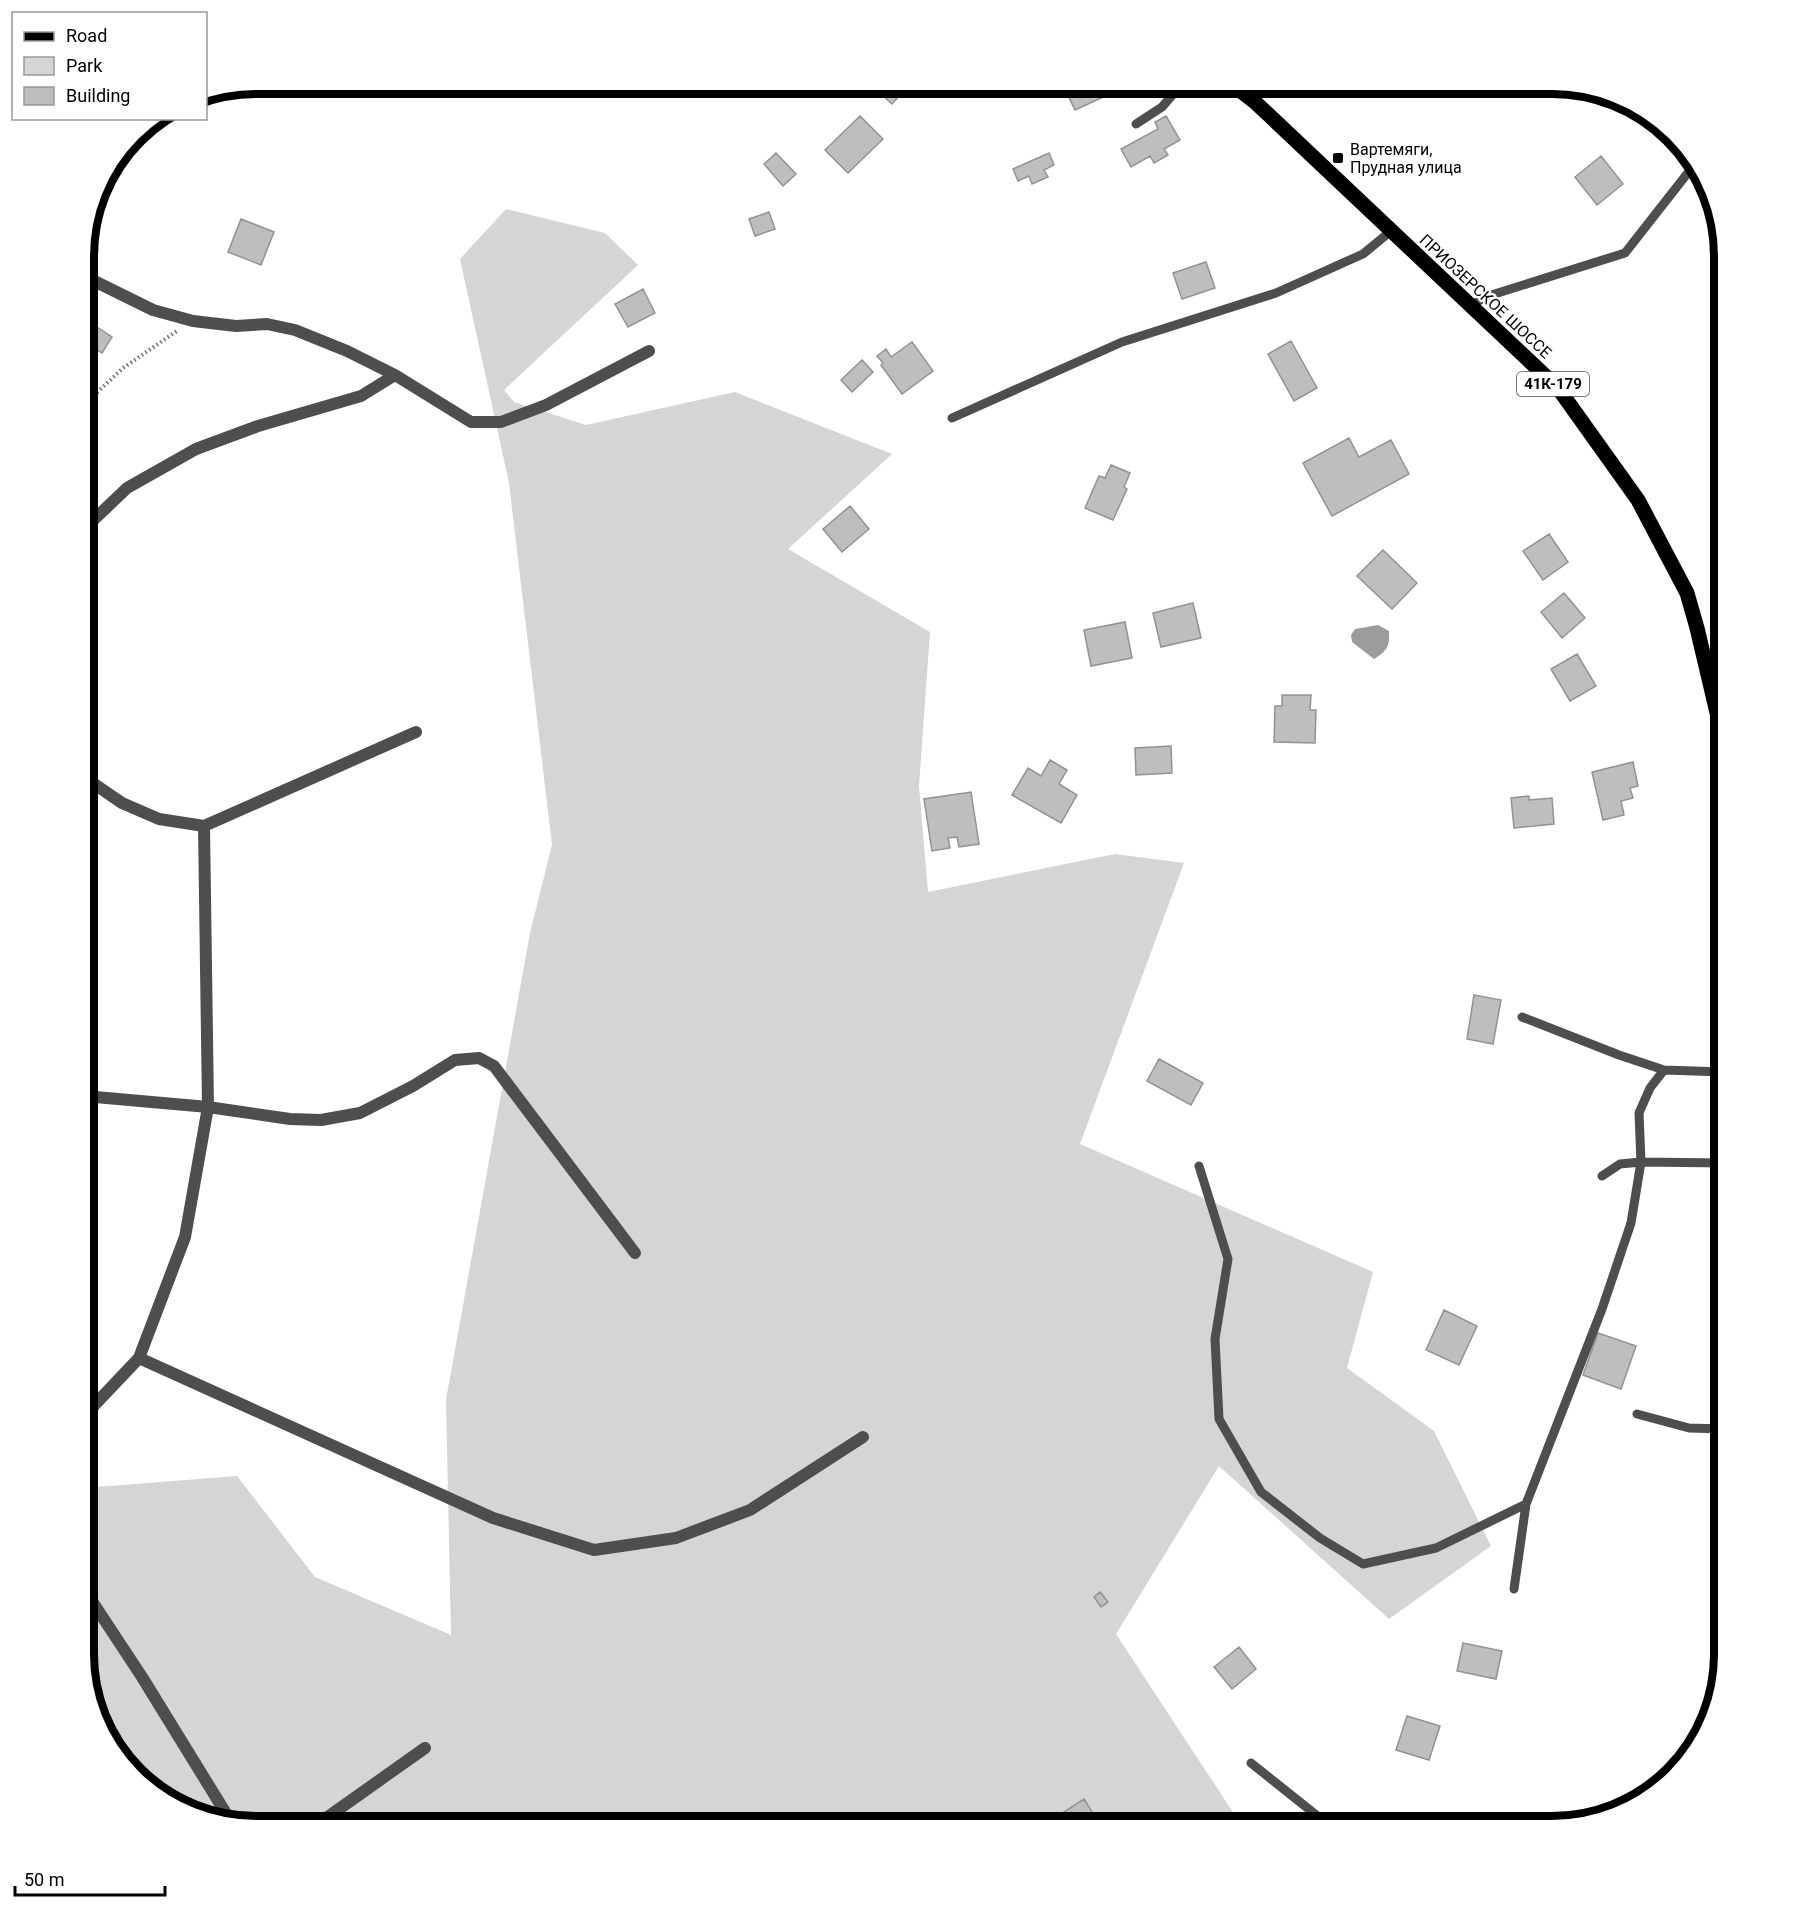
<svg xmlns="http://www.w3.org/2000/svg" width="1808" height="1910" viewBox="0 0 1808 1910" font-family="Roboto,sans-serif">
  <style>
    .green { fill: #d5d5d5 }
    .water { fill: #9c9c9c }
    .building { fill: #bebebe; stroke: #929292; stroke-width: 1.5 }
    .lines { fill: none; stroke-linecap: round; stroke-linejoin: round }
    .path { stroke: #707070; stroke-width: 4; stroke-dasharray: 1.5 3; stroke-linecap: butt }
    .service { stroke: #4e4e4e; stroke-width: 9 }
    .minor { stroke: #4e4e4e; stroke-width: 12 }
    .primary { stroke: #000; stroke-width: 15 }
    .poi-dot { fill: #000; stroke: #fff; stroke-width: 2 }
    .labels { text-anchor: middle; stroke-width: 4.5; stroke-linejoin: round; paint-order: stroke }
    .shield { fill: #fff; stroke: #4c4c4c; stroke-width: 1.5 }
    .shield-label { font-size: 15px; font-weight: bold; fill: #000 }
    .poi-label { font-size: 16px; fill: #000; stroke: #fff; text-anchor: start }
    .street-label { font-size: 16px; fill: #000; stroke: #fff }
    .rim { fill: none; stroke: #000; stroke-width: 8 }
  </style>
  <rect width="100%" height="100%" fill="#fff"/>
  <path class="green" d="M506,209L605,233L638,265L504,390L514,402L586,425L735,392L892,454L788,549L930,632L919,786L928,892L1115,854L1184,863L1080,1144L1373,1272L1347,1368L1434,1431L1491,1546L1389,1619L1219,1466L1116,1634L1242,1826H256L180,1808L127,1767L97,1719L84,1654V1488L237,1476L315,1577L451,1635L446,1400L530,933L552,845L509,483L460,259Z"/>
  <path class="water" d="M1378,625L1389,631C1390,646 1387,651 1374,659L1352,642L1351,635L1355,629Z"/>
  <path class="building" d="M870,84H910L892,104Z
    M1075,84H1122L1123,88L1075,110L1065,89Z
    M860,116L883,139L848,173L825,150Z
    M1166,116L1180,140L1164,149L1168,155L1154,163L1150,156L1131,167L1121,149L1158,129L1155,122Z
    M776,153L796,174L783,186L764,164Z
    M1049,153L1054,165L1044,170L1048,177L1032,184L1029,176L1018,181L1013,169Z
    M1601,156L1623,184L1597,205L1575,177Z
    M769,212L775,229L755,236L749,219Z
    M241,219L274,232L261,265L228,252Z
    M1206,262L1215,288L1182,299L1173,273Z
    M643,289L655,313L628,327L615,304Z
    M91,323L112,337L102,353L84,342V334Z
    M1291,341L1317,388L1294,401L1268,354Z
    M912,342L933,371L902,394L881,365L883,363L877,356L886,349L891,357Z
    M862,360L873,372L852,392L841,380Z
    M1349,438L1359,457L1391,440L1409,474L1332,516L1303,463Z
    M1111,465L1130,473L1124,487L1127,489L1113,520L1085,508L1099,476L1105,478Z
    M850,506L869,529L842,552L823,529Z
    M1549,534L1568,562L1543,580L1523,551Z
    M1383,550L1417,583L1392,609L1357,576Z
    M1564,593L1585,618L1562,638L1541,612Z
    M1193,603L1201,638L1161,647L1153,613Z
    M1125,622L1132,658L1091,666L1084,630Z
    M1577,654L1596,686L1570,701L1551,669Z
    M1282,695H1311L1310,710H1316L1315,743L1274,742L1275,706H1282Z
    M1171,746L1172,773L1136,775L1135,748Z
    M1050,760L1067,770L1059,784L1077,795L1061,823L1012,795L1028,768L1041,776Z
    M1633,762L1638,786L1630,788L1633,798L1621,801L1624,815L1603,820L1592,772Z
    M971,792L979,844L959,847L957,837L948,838L950,848L932,851L924,799Z
    M1529,796V800L1552,798L1554,824L1514,828L1511,798Z
    M1474,995L1501,1000L1493,1044L1467,1039Z
    M1159,1059L1203,1083L1191,1105L1147,1081Z
    M1444,1310L1477,1326L1459,1365L1426,1350Z
    M1598,1333L1636,1346L1621,1389L1583,1375Z
    M1100,1592L1108,1602L1101,1607L1094,1597Z
    M1463,1643L1502,1651L1496,1679L1457,1671Z
    M1239,1647L1256,1669L1232,1689L1214,1667Z
    M1407,1716L1440,1726L1429,1760L1396,1750Z
    M1084,1799L1101,1826H1054L1050,1821Z"/>
  <g class="lines">
    <path class="path" d="M84,405L123,368L177,331"/>
    <path class="service" d="M1136,124L1162,107L1182,84
      M1471,306L1485,297L1625,253L1694,165
      M952,418L1122,342L1276,293L1363,254L1391,231
      M1522,1017L1619,1055L1664,1070L1724,1072
      M1199,1166L1228,1259L1215,1339L1219,1419L1261,1492L1320,1538L1363,1564L1436,1548L1526,1504
      M1602,1176L1620,1164L1641,1162L1724,1163
      M1637,1414L1689,1428L1724,1429
      M1514,1589L1526,1504L1602,1309L1631,1223L1641,1162L1639,1113L1650,1088L1664,1070
      M1251,1763L1330,1826
      M1467,1826L1468,1823"/>
    <path class="minor" d="M84,276L153,310L193,321L236,326L267,324L295,330L347,351L395,375L471,422H501L546,405L649,351
      M84,529L127,488L196,449L258,426L361,396L395,375
      M84,777L122,803L159,819L204,826L416,732
      M84,1096L208,1107L290,1119L321,1120L360,1113L413,1086L455,1060L479,1058L494,1066L635,1253
      M139,1358L493,1518L594,1550L676,1538L750,1510L863,1437
      M84,1416L139,1358L185,1237L208,1107L204,826
      M84,1589L142,1677L230,1820
      M315,1826L425,1748"/>
    <path class="primary" d="M1232,84L1255,102L1558,388L1638,500L1687,593L1697,628L1718,717L1724,778"/>
  </g>
  <rect class="poi-dot" x="1332" y="152" width="12" height="12" rx="3"/>
  <g class="labels">
    <rect class="shield" x="1517" y="372" width="72" height="24" rx="4.5"/>
    <g class="shield-label">
      <text x="1553" y="389">41К-179</text>
    </g>
    <g class="poi-label">
      <text x="1350" y="155">Вартемяги,<tspan x="1350" dy="18">Прудная улица</tspan></text>
    </g>
    <g class="street-label">
      <text transform="translate(1486 296) rotate(43)" y="6">ПРИОЗЕРСКОЕ ШОССЕ</text>
    </g>
  </g>
  <path d="M0 0H1808V1910H0ZM256 94H1552A162 162 0 0 1 1714 256V1654A162 162 0 0 1 1552 1816H256A162 162 0 0 1 94 1654V256A162 162 0 0 1 256 94Z" fill="#fff" fill-rule="evenodd"/>
  <path class="rim" d="M256 94H1552A162 162 0 0 1 1714 256V1654A162 162 0 0 1 1552 1816H256A162 162 0 0 1 94 1654V256A162 162 0 0 1 256 94Z"/>
  <rect x="12" y="12" width="195" height="108" fill="#ffffff" stroke="#999999" stroke-width="1.5"/>
  <rect x="24" y="32" width="30" height="9" fill="#000000" stroke="#999999" stroke-width="1.5"/>
  <text x="66" y="42" font-size="18" fill="#000000">Road</text>
  <rect x="24" y="57" width="30" height="18" fill="#d5d5d5" stroke="#999999" stroke-width="1.5"/>
  <text x="66" y="72" font-size="18" fill="#000000">Park</text>
  <rect x="24" y="87" width="30" height="18" fill="#bebebe" stroke="#999999" stroke-width="1.5"/>
  <text x="66" y="102" font-size="18" fill="#000000">Building</text>
  <path d="M15 1886v9h150v-9" fill="none" stroke="#000000" stroke-width="3"/>
  <text x="24" y="1886" font-size="18" fill="#000000" stroke="#ffffff" stroke-width="4.5" paint-order="stroke">50 m</text>
</svg>
